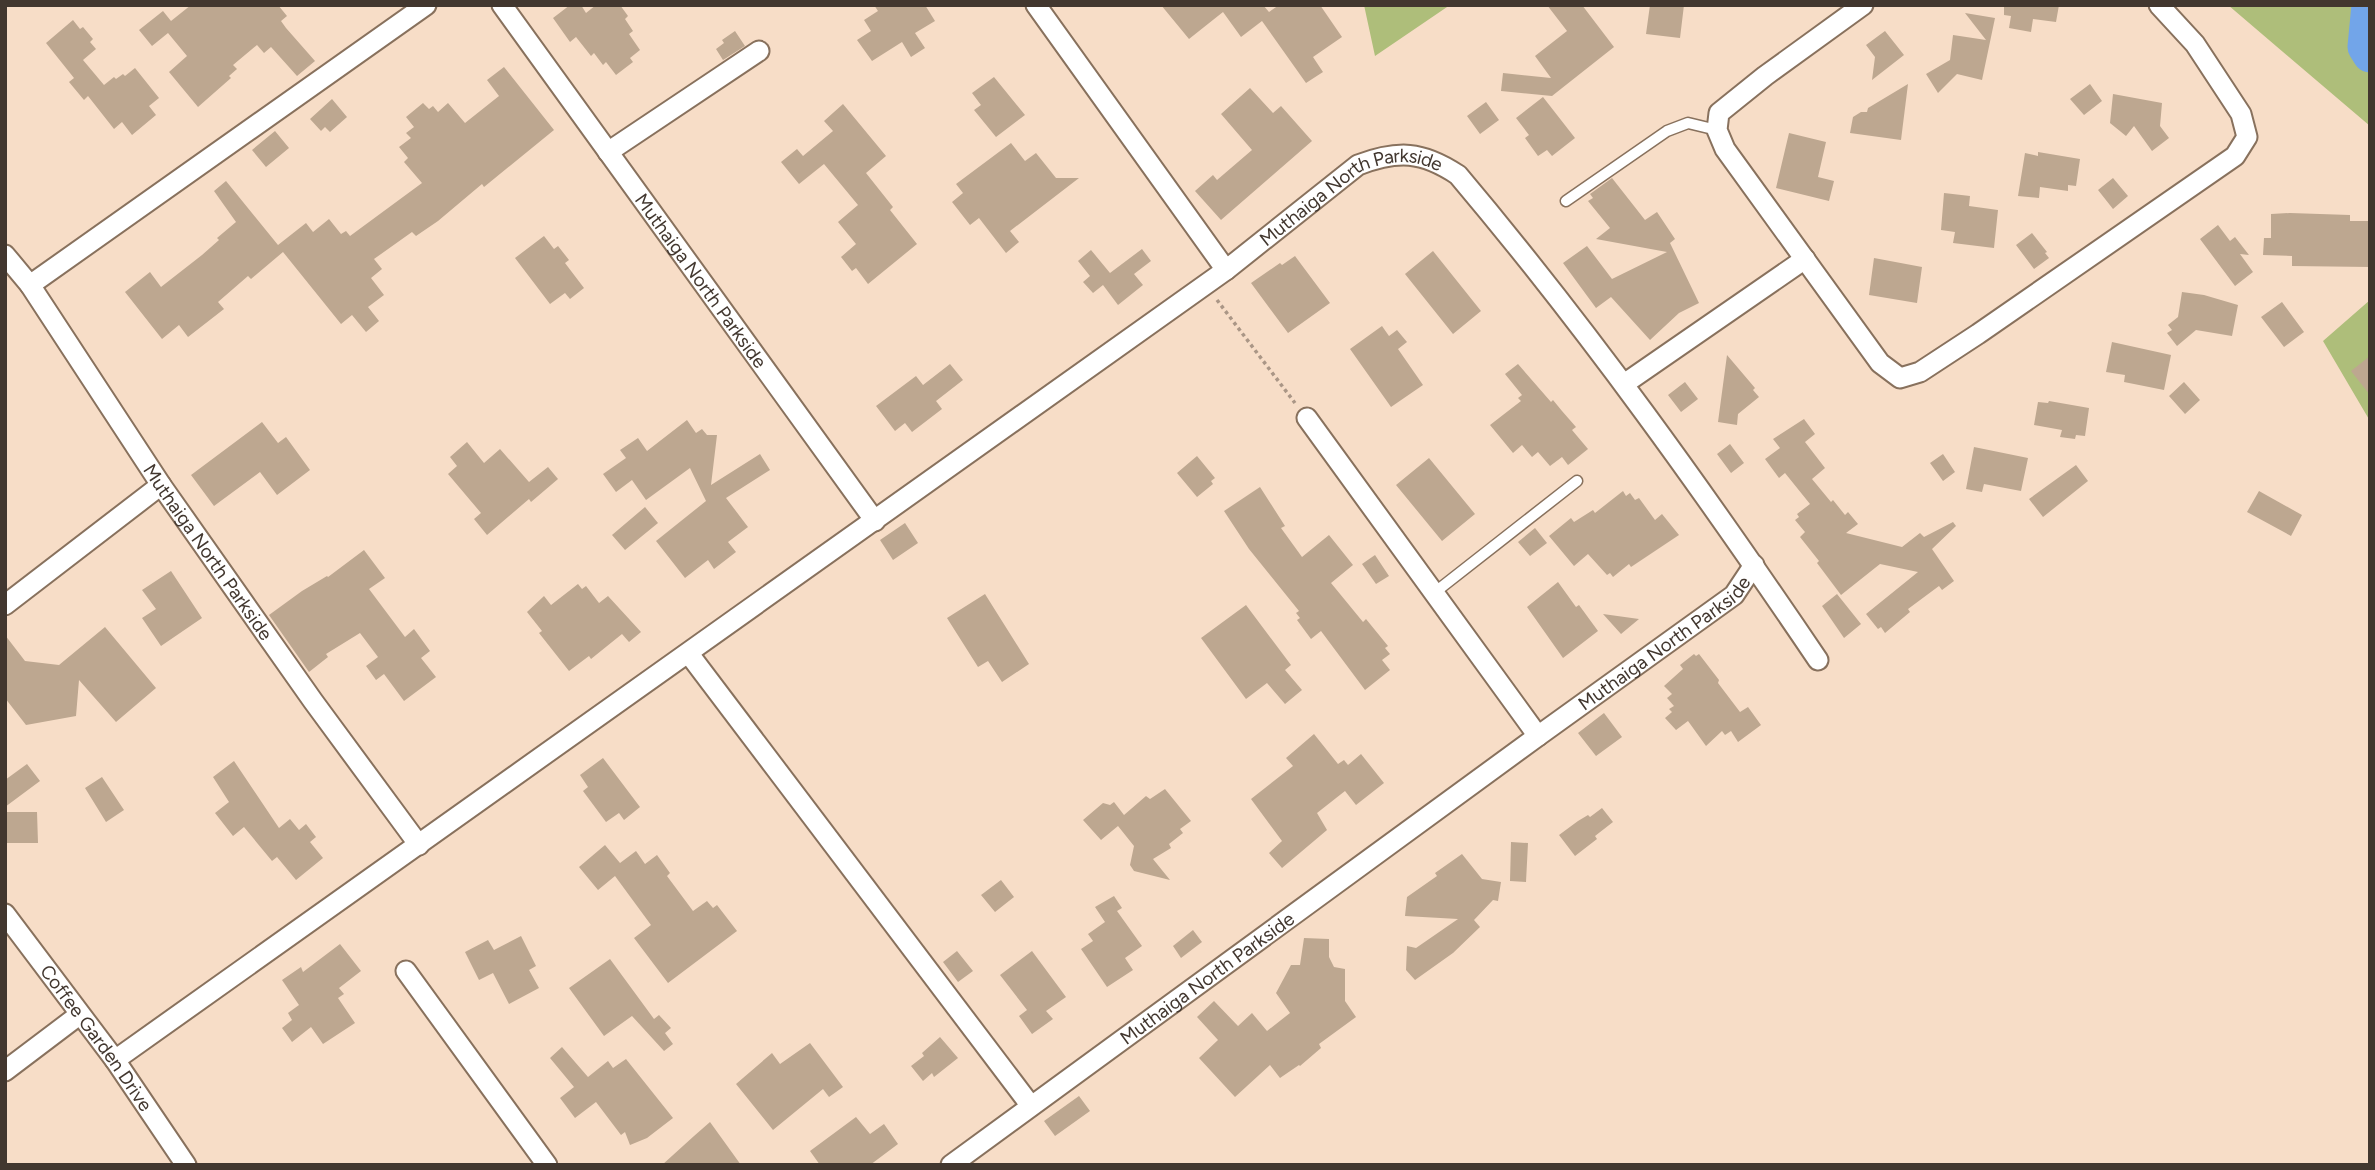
<svg xmlns="http://www.w3.org/2000/svg" width="2375" height="1170" viewBox="0 0 2375 1170" font-family="Figtree,sans-serif">
  <style>
    .green { fill: #aebe7a }
    .lines { fill: none; stroke-linecap: round; stroke-linejoin: round }
    .river { stroke: #72a5e9; stroke-width: 35 }
    .building { fill: #bda790 }
    .service-casing { stroke: #88715d; stroke-width: 13 }
    .minor-casing { stroke: #88715d; stroke-width: 23 }
    .path { stroke: #aa9686; stroke-width: 3.5; stroke-dasharray: 3.5 3.5; stroke-linecap: butt }
    .service { stroke: #fff; stroke-width: 10 }
    .minor { stroke: #fff; stroke-width: 19 }
    .labels { text-anchor: middle; stroke-width: 5; stroke-linejoin: round; paint-order: stroke }
    .street-label { font-size: 19px; fill: #42372f; stroke: #f7ddc7 }
  </style>
  <rect width="100%" height="100%" fill="#f7ddc7"/>
  <path class="green" d="M1364,5H1450L1375,56Z
    M2228,5H2370V126Z
    M2370,300V421L2323,341Z"/>
  <g class="lines">
    <path class="river" d="M2369,5L2365,47L2370,55"/>
  </g>
  <path class="building" d="M191,5H278L287,16L281,21L286,28L315,61L297,76L271,47L264,53L257,45L233,65L237,69L229,76L231,78L198,107L169,72L187,56L168,33L152,46L139,30L163,11L171,21Z
    M570,5H581L586,13L596,5H620L628,16L625,19L633,31L629,34L640,50L630,58L633,62L616,75L606,62L603,65L594,53L591,56L576,37L570,42L553,18Z
    M874,5H925L935,21L915,33L925,48L911,57L902,42L872,61L857,40L871,31L864,20L878,11Z
    M1161,5H1263L1269,12L1279,5H1320L1342,37L1313,57L1323,72L1306,83L1262,21L1241,37L1223,12L1189,39Z
    M1547,5H1582L1614,47L1552,96L1501,91L1503,73L1551,78L1535,56L1567,31Z
    M1650,5H1684L1680,38L1646,34Z
    M2004,5H2059L2056,22L2033,19L2031,32L2009,28L2011,16L2004,15Z
    M1965,13L1995,18L1982,80L1957,74L1938,93L1926,74L1950,60L1953,35L1986,40Z
    M73,20L80,29L83,27L93,39L90,42L96,49L83,60L104,85L114,77L116,79L123,74L125,76L135,68L159,98L149,106L156,115L132,135L122,122L114,129L88,96L84,100L69,82L74,78L46,43Z
    M735,31L745,46L723,60L716,49L724,43L722,40Z
    M1885,31L1904,55L1872,80L1875,57L1866,45Z
    M504,67L554,130L484,187L482,184L438,221L416,236L412,232L374,259L382,269L371,278L384,295L368,307L379,321L366,332L352,315L341,324L283,252L251,279L248,276L218,302L224,309L188,337L179,325L162,339L125,292L150,272L161,287L202,255L219,240L217,238L236,222L214,191L226,181L278,245L306,223L313,232L329,219L341,234L346,231L350,236L422,183L404,162L408,158L399,147L411,138L406,133L414,127L406,117L423,103L429,109L433,106L438,112L448,103L465,123L499,96L487,80Z
    M994,77L1025,115L996,137L974,110L981,105L972,93Z
    M1908,84L1901,140L1850,133L1853,117L1861,112H1867L1868,108Z
    M2090,84L2102,101L2084,115L2070,99Z
    M1250,88L1273,113L1281,106L1312,141L1221,220L1195,191L1213,175L1217,180L1252,150L1221,114Z
    M2113,94L2162,103L2160,126L2169,138L2152,151L2134,126L2126,136L2110,123Z
    M1543,97L1575,138L1552,156L1547,150L1538,156L1525,138L1529,135L1516,118Z
    M332,99L347,117L330,132L325,127L321,131L310,119Z
    M1486,102L1499,120L1480,134L1467,116Z
    M843,104L886,156L866,173L893,207L890,210L917,244L868,284L856,268L852,271L841,257L856,244L838,222L858,205L824,164L799,184L781,162L797,149L803,156L833,131L824,121Z
    M275,131L289,148L266,167L252,150Z
    M1789,133L1826,142L1818,177L1834,181L1829,201L1776,188Z
    M1011,143L1025,161L1036,153L1056,178H1079L1010,231L1019,242L1006,253L979,218L970,225L952,202L963,193L956,184Z
    M2038,152L2080,159L2076,186L2068,185V191L2040,187L2039,198L2018,196L2025,153L2038,156Z
    M1612,178L1645,220L1657,212L1675,239L1670,243L1699,303L1679,313L1650,340L1611,297L1596,308L1563,263L1587,246L1612,279L1667,252L1596,239L1610,228L1588,201L1593,198L1590,194Z
    M2113,178L2128,196L2113,209L2098,190Z
    M1944,193L1970,196L1969,206L1998,210L1994,248L1953,243L1955,232L1941,230Z
    M2290,213L2350,215V221H2370V267L2292,266V256L2263,255L2264,238H2271V214Z
    M2218,225L2230,241L2235,237L2249,255L2240,254L2253,272L2235,286L2200,239Z
    M2032,233L2047,252L2045,253L2049,258L2034,269L2016,245Z
    M544,236L554,249L558,246L569,260L565,263L584,288L570,299L565,293L550,304L515,258Z
    M1142,249L1151,261L1134,274L1143,285L1118,305L1103,285L1093,293L1083,282L1090,276L1078,261L1091,250L1110,273Z
    M1433,251L1481,311L1453,334L1405,274Z
    M1295,256L1330,303L1288,333L1251,283L1280,263L1282,265Z
    M1874,258L1922,267L1917,303L1869,295Z
    M2182,292L2204,295L2238,305L2232,336L2196,330L2177,346L2167,333L2172,330L2168,325L2178,317Z
    M2282,302L2304,332L2284,347L2261,317Z
    M1382,326L1389,336L1397,330L1407,342L1398,349L1423,385L1391,407L1350,349Z
    M2112,342L2171,355L2164,390L2124,382L2125,375L2106,372Z
    M1727,355L1755,388L1753,390L1759,397L1738,414L1737,425L1718,422Z
    M2370,356V395L2351,371Z
    M950,364L963,380L936,401L942,409L912,432L905,423L895,431L876,406L916,376L923,385Z
    M1518,364L1551,402L1553,400L1562,411L1576,427L1572,430L1588,449L1568,465L1562,457L1550,466L1538,452L1532,457L1522,445L1513,453L1490,425L1521,401L1518,398L1522,395L1505,374Z
    M1685,382L1698,399L1681,412L1668,395Z
    M2184,382L2200,400L2185,414L2169,396Z
    M2049,401L2089,408L2085,436L2076,435L2075,439L2060,437L2062,430L2034,425L2038,402L2048,403Z
    M1804,419L1815,434L1805,442L1825,468L1812,479L1831,502L1833,500L1845,515L1848,512L1858,524L1846,533L1902,547L1920,533L1924,537L1953,522L1956,526L1932,549L1954,581L1942,590L1939,586L1908,609L1910,612L1885,633L1881,627L1878,629L1866,614L1918,572L1880,564L1841,595L1817,563L1819,561L1800,537L1805,532L1795,520L1799,517L1797,514L1810,504L1785,473L1779,478L1765,459L1780,448L1773,439Z
    M687,420L696,433L702,429L707,435H717L711,485L760,454L770,470L726,498L748,527L728,542L736,552L714,569L708,560L685,578L656,541L706,501L690,468L646,500L632,480L616,492L603,474L626,458L620,450L638,438L647,451Z
    M262,422L278,443L286,437L310,470L277,495L260,472L214,506L191,475Z
    M467,442L484,463L500,449L529,482L548,467L558,479L531,502L529,499L487,535L474,519L481,513L448,474L457,466L450,457Z
    M1730,444L1744,463L1731,473L1717,454Z
    M1974,447L2028,458L2021,491L1984,484L1982,492L1966,489Z
    M1943,454L1955,472L1943,481L1930,463Z
    M1197,456L1215,478L1211,481L1213,484L1197,497L1177,473Z
    M1429,458L1475,514L1442,541L1396,485Z
    M2076,465L2088,481L2043,517L2029,499Z
    M1260,487L1285,526L1281,528L1302,557L1329,535L1353,565L1331,583L1363,622L1366,619L1388,646L1385,648L1390,654L1382,660L1390,670L1365,690L1321,631L1311,639L1297,620L1300,618L1296,613L1299,611L1249,549L1224,511Z
    M1623,491L1626,496L1630,493L1635,500L1639,498L1655,520L1662,514L1679,535L1631,567L1629,564L1613,577L1610,573L1607,575L1588,554L1574,566L1549,536L1571,518L1574,522L1593,510L1595,513Z
    M2259,491L2302,515L2291,536L2247,512Z
    M645,507L658,523L625,550L612,535Z
    M905,523L918,543L893,560L880,540Z
    M1535,528L1547,543L1530,556L1518,542Z
    M364,550L385,578L369,589L405,637L414,629L430,651L421,658L436,677L404,701L384,674L376,680L366,666L378,657L360,633L326,654L328,657L309,672L269,615L302,591L327,576L328,577Z
    M1375,555L1389,576L1376,584L1362,564Z
    M171,571L202,618L161,646L142,618L156,609L142,590Z
    M1558,582L1576,607L1579,605L1598,631L1563,658L1527,607Z
    M578,584L582,589L586,586L599,603L608,596L641,632L629,642L622,634L591,659L589,656L569,671L539,633L542,631L527,612L544,596L551,605Z
    M985,594L1029,664L1002,682L988,661L978,667L947,618Z
    M1837,594L1861,624L1844,638L1822,606Z
    M1246,605L1291,665L1285,670L1302,690L1285,704L1267,683L1246,699L1201,638Z
    M1603,614L1639,619L1621,634Z
    M105,627L156,688L116,722L79,680L76,716L26,725L5,698V635L25,661L59,665Z
    M1694,654L1696,656L1699,654L1719,680L1718,683L1740,712L1748,707L1761,725L1738,742L1731,731L1725,735L1722,731L1706,746L1688,721L1676,730L1665,718L1672,712L1669,709L1674,706L1667,698L1672,694L1664,686L1683,669L1680,665Z
    M1604,713L1622,737L1596,756L1578,733Z
    M1314,734L1338,764L1344,760L1348,765L1361,754L1384,783L1356,805L1345,791L1317,813L1327,830L1282,868L1269,853L1282,841L1251,799L1293,766L1286,758Z
    M603,758L640,807L624,820L619,813L606,822L583,791L588,787L580,775Z
    M234,761L279,828L290,819L299,830L306,824L316,837L310,842L323,858L296,880L277,857L272,861L244,827L233,836L215,813L229,802L213,777Z
    M27,764L40,781L5,807V780Z
    M102,777L124,810L106,822L85,788Z
    M1165,789L1191,821L1180,829L1183,833L1169,844L1171,848L1153,859L1170,880L1134,871L1130,865L1134,846L1118,826L1101,840L1083,820L1103,803L1110,805L1114,802L1124,815L1146,796L1150,799Z
    M1602,808L1613,822L1595,836L1597,839L1575,856L1559,835L1578,821L1588,815L1590,817Z
    M5,812H37L38,843H5Z
    M1511,842L1528,843L1526,882L1510,881Z
    M605,845L620,863L636,851L645,864L657,855L670,873L667,876L693,911L707,901L713,908L717,905L737,931L668,983L634,938L651,925L615,876L598,890L579,867Z
    M1462,854L1482,879L1501,882L1498,901L1493,900L1474,920L1480,927L1453,953L1415,980L1406,970L1407,946L1416,948L1458,919L1405,916L1407,897L1437,876L1435,873Z
    M1001,880L1014,897L995,912L981,895Z
    M1114,896L1122,908L1117,911L1142,946L1125,958L1133,970L1107,987L1081,949L1093,941L1088,934L1105,922L1095,907Z
    M1193,930L1202,942L1181,958L1173,946Z
    M521,936L536,966L529,970L539,988L509,1004L493,973L479,980L465,952L488,940L494,950Z
    M1304,938L1329,939V957L1334,967L1345,969V1001L1356,1017L1319,1044L1321,1048L1300,1066L1299,1065L1280,1078L1270,1065L1235,1097L1199,1058L1218,1040L1197,1017L1214,1001L1238,1026L1252,1013L1267,1031L1290,1013L1276,993L1291,965H1300Z
    M340,944L361,971L339,988L344,994L338,998L355,1023L323,1044L311,1027L292,1042L282,1028L292,1020L288,1013L299,1005L282,980L301,967L303,972Z
    M957,951L973,971L958,982L943,962Z
    M1032,951L1066,997L1046,1011L1053,1019L1032,1034L1019,1016L1027,1010L1000,975Z
    M610,959L654,1019L659,1015L671,1028L665,1033L673,1044L664,1051L632,1016L604,1036L569,988Z
    M940,1037L958,1058L934,1077L932,1073L923,1081L911,1066L924,1056L922,1053Z
    M810,1043L843,1087L829,1097L823,1089L773,1130L736,1084L772,1053L780,1064Z
    M562,1047L588,1077L608,1061L613,1068L626,1059L673,1118L647,1138L630,1145L625,1132L621,1135L596,1102L575,1118L560,1098L574,1087L550,1058Z
    M1079,1096L1090,1111L1055,1136L1044,1121Z
    M856,1117L870,1134L884,1124L898,1144L870,1165H820L810,1151Z
    M710,1122L741,1165H662L694,1136Z"/>
  <g class="lines">
    <defs>
      <path id="service" d="M1566,201L1667,131L1688,123L1717,130
        M1434,593L1577,481"/>
      <g id="minor">
        <path id="s1" d="M502,5L875,521"/>
        <path d="M1036,5L1226,270"/>
        <path d="M1863,5L1765,76L1719,113L1717,130L1725,149L1880,363L1900,378L1920,372L1978,334L2235,156L2247,137L2241,114L2195,44L2159,5"/>
        <path d="M608,152L759,51"/>
        <path id="s2" d="M5,255L30,285L161,485L313,701L419,845"/>
        <path d="M30,285L426,5"/>
        <path d="M1624,384L1805,259"/>
        <path d="M1307,418L1538,736"/>
        <path d="M5,605L161,485"/>
        <path d="M689,654L1031,1106"/>
        <path id="s3" d="M5,914L115,1060L186,1165"/>
        <path d="M406,971L547,1165"/>
        <path id="s4" d="M115,1060L1226,270L1358,165C1398,150 1422,151 1458,175C1588,329 1705,493 1818,660"/>
        <path d="M5,1071L79,1015"/>
        <path id="s5" d="M951,1165L1538,736L1734,595L1754,565"/>
      </g>
    </defs>
    <use href="#service" class="service-casing"/>
    <use href="#minor" class="minor-casing"/>
    <path class="path" d="M1217,300L1295,403"/>
    <use href="#service" class="service"/>
    <use href="#minor" class="minor"/>
  </g>
  <g class="labels">
    <g class="street-label">
      <text dy="7" stroke="none"><textPath href="#s4" startOffset="1514">Muthaiga North Parkside</textPath></text>
      <text dy="7" stroke="none"><textPath href="#s1" startOffset="340">Muthaiga North Parkside</textPath></text>
      <text dy="7" stroke="none"><textPath href="#s2" startOffset="360">Muthaiga North Parkside</textPath></text>
      <text dy="7" stroke="none"><textPath href="#s5" startOffset="884">Muthaiga North Parkside</textPath></text>
      <text dy="7" stroke="none"><textPath href="#s5" startOffset="317">Muthaiga North Parkside</textPath></text>
      <text dy="7" stroke="none"><textPath href="#s3" startOffset="154">Coffee Garden Drive</textPath></text>
    </g>
  </g>
  <rect width="2375" height="1170" fill="none" stroke="#42372f" stroke-width="14"/>
</svg>
